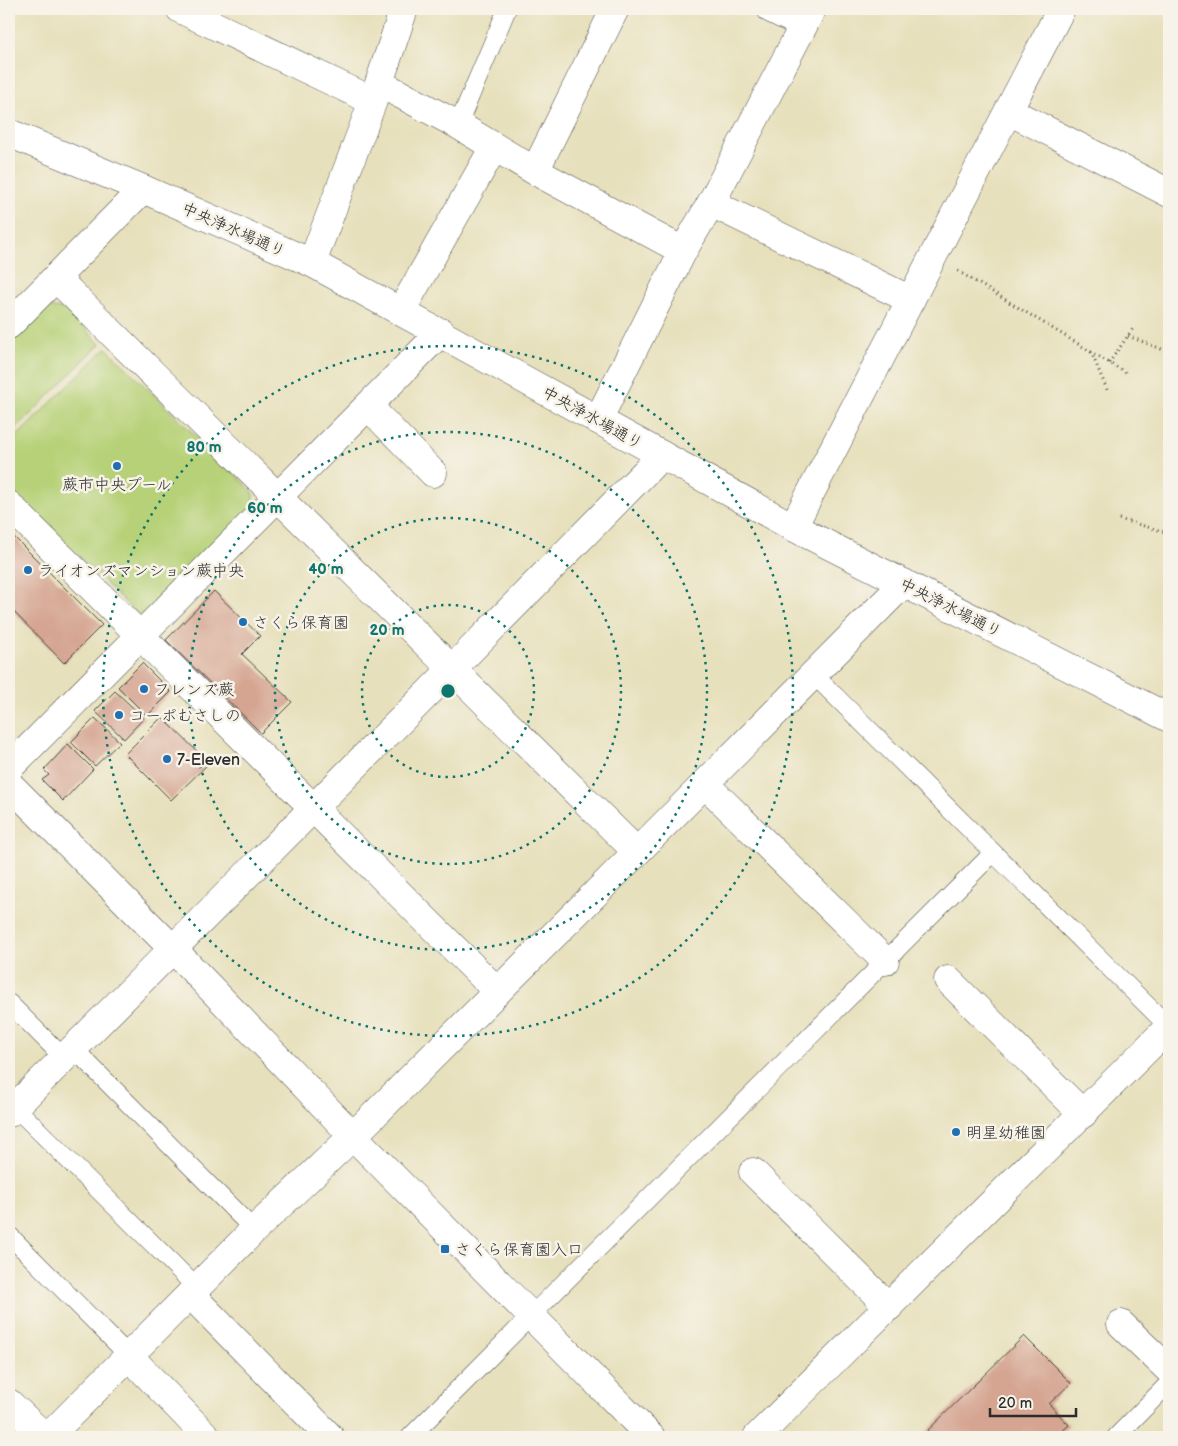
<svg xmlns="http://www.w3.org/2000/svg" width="1178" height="1446" viewBox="0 0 1178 1446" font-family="'Balsamiq Sans','Klee One',sans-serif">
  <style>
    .green { fill: #b6d177; stroke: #707e51 }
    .building { fill: #d5a592 }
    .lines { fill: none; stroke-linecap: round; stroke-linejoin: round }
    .lane-casing { stroke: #474641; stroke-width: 19 }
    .street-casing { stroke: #474641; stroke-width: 29 }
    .secondary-casing { stroke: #474641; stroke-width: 29 }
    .path { stroke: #474641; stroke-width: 3; stroke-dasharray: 1 4; stroke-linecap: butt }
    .lane { stroke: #fff; stroke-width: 18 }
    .street { stroke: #fff; stroke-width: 28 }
    .secondary { stroke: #fff; stroke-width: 28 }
    .ring { fill: none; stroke: #0f766e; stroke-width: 2.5; stroke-dasharray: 2.5 5 }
    .poi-dot { fill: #1f6fb2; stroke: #f7f3e8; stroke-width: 2 }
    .labels { text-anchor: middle; stroke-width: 5; stroke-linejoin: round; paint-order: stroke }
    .street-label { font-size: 16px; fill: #2b2b2b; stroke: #f7f3e8 }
    .poi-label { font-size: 16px; fill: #2b2b2b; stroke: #f7f3e8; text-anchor: start }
    .centre { fill: #0f766e; stroke: #f7f3e8; stroke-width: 2.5 }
    .ring-label { font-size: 15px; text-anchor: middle; font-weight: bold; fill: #0f766e; stroke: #f7f3e8; stroke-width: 5; stroke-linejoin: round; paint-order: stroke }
  </style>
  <rect width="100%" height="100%" fill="#f7f3e8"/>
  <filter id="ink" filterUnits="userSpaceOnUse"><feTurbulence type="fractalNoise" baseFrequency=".02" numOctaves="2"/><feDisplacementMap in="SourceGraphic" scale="10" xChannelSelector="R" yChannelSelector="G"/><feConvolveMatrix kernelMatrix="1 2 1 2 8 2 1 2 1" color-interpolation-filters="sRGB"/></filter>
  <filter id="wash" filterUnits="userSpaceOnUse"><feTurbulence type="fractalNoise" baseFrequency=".0096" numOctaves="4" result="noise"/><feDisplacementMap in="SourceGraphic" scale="20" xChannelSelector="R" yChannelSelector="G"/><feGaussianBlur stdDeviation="1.12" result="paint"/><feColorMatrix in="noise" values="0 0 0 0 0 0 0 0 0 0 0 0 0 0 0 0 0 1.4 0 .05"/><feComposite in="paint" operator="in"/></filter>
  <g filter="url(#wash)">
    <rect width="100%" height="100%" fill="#e7e0bc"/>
    <path class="green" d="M47,307L67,310L100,344L9,436V345Z
      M106,348L253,492V509L146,615L136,613L9,488V444Z"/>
    <g id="blocks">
      <path class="building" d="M9,532L102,625L64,663L9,607Z
        M214,591L260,636L242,654L292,702L261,733L166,640Z
        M142,663L171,692L147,716L118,687Z
        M115,691L144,718L124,739L95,711Z
        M162,717L209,763L171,800L125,754Z
        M95,718L120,742L95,766L71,742Z
        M68,744L93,769L63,801L42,780L49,775L44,770Z
        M1024,1336L1071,1383L1049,1404L1069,1425L1056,1437H921Z"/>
    </g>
  </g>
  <g filter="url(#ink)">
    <use href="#blocks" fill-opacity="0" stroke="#474641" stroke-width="1"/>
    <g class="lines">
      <defs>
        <path id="lane" d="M458,125L507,9
          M813,674L1169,1027
          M9,1003L64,1058
          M73,1048L254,1230
          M15,1107L197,1288
          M9,1235L129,1356
          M410,1437L993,853
          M1116,1437L1169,1383"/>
        <path id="street" d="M180,9L373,101
          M771,9L804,25
          M379,83L458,125L535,171L683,251
          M1009,111L1169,193
          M535,171L615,9
          M711,203L911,300
          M312,263L373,101L404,9
          M56,278L637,852
          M401,311L494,147
          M9,325L143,189
          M368,406L433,473
          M598,420L683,251L711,203L812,9
          M9,505L497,991
          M793,527L1061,9
          M9,768L441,332
          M705,784L885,961
          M948,980L1083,1114
          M9,1113L452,669L662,455
          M753,1172L889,1307
          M190,1294L330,1437
          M1121,1324L1169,1370
          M129,1356L207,1437
          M9,1403L45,1437
          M48,1437L254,1230L353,1136L637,852L904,583
          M757,1437L1169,1027"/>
        <path id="secondary" d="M9,133L143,189L312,263L793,527L1169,718
          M9,784L172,948L353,1136L651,1437"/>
      </defs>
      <use href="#lane" class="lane-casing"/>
      <use href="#street" class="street-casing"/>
      <use href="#secondary" class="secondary-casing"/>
      <path class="path" d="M958,271L1126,373
        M1128,336L1169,352
        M1091,352L1108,392
        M1109,363L1134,327
        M1119,519L1169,533"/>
      <use href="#lane" class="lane"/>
      <use href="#street" class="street"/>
      <use href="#secondary" class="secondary"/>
    </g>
  </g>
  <g class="ring">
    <circle cx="448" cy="691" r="86"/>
    <circle cx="448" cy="691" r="173"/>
    <circle cx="448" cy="691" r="259"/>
    <circle cx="448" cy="691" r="345"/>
  </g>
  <g class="poi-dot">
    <circle cx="117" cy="466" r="5"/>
    <circle cx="28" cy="570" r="5"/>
    <circle cx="243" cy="622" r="5"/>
    <circle cx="144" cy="689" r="5"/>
    <circle cx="119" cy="715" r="5"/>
    <circle cx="167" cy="759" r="5"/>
    <circle cx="956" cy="1132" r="5"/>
    <rect x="440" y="1244" width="10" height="10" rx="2.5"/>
  </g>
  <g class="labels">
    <g class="street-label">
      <text transform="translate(234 229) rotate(24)" y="6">中央浄水場通り</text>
      <text transform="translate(593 417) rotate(29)" y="6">中央浄水場通り</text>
      <text transform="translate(951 607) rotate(27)" y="6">中央浄水場通り</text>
    </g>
    <g class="poi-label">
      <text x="117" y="490" text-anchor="middle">蕨市中央プール</text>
      <text x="38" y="576">ライオンズマンション蕨中央</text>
      <text x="253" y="628">さくら保育園</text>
      <text x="154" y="695">フレンズ蕨</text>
      <text x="129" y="721">コーポむさしの</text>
      <text x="177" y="765">7-Eleven</text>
      <text x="966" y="1138">明星幼稚園</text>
      <text x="455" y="1255">さくら保育園入口</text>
    </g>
  </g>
  <circle cx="448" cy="691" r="8" class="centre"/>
  <g class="ring-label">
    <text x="204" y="452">80 m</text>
    <text x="265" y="513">60 m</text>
    <text x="326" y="574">40 m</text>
    <text x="387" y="635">20 m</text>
  </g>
  <rect width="1178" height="1446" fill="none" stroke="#f7f3e8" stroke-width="30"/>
  <path d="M990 1408v8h86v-8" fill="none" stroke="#2b2b2b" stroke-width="2.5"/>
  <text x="998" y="1408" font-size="15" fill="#2b2b2b" stroke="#f7f3e8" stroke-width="4" paint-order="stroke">20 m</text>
</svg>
